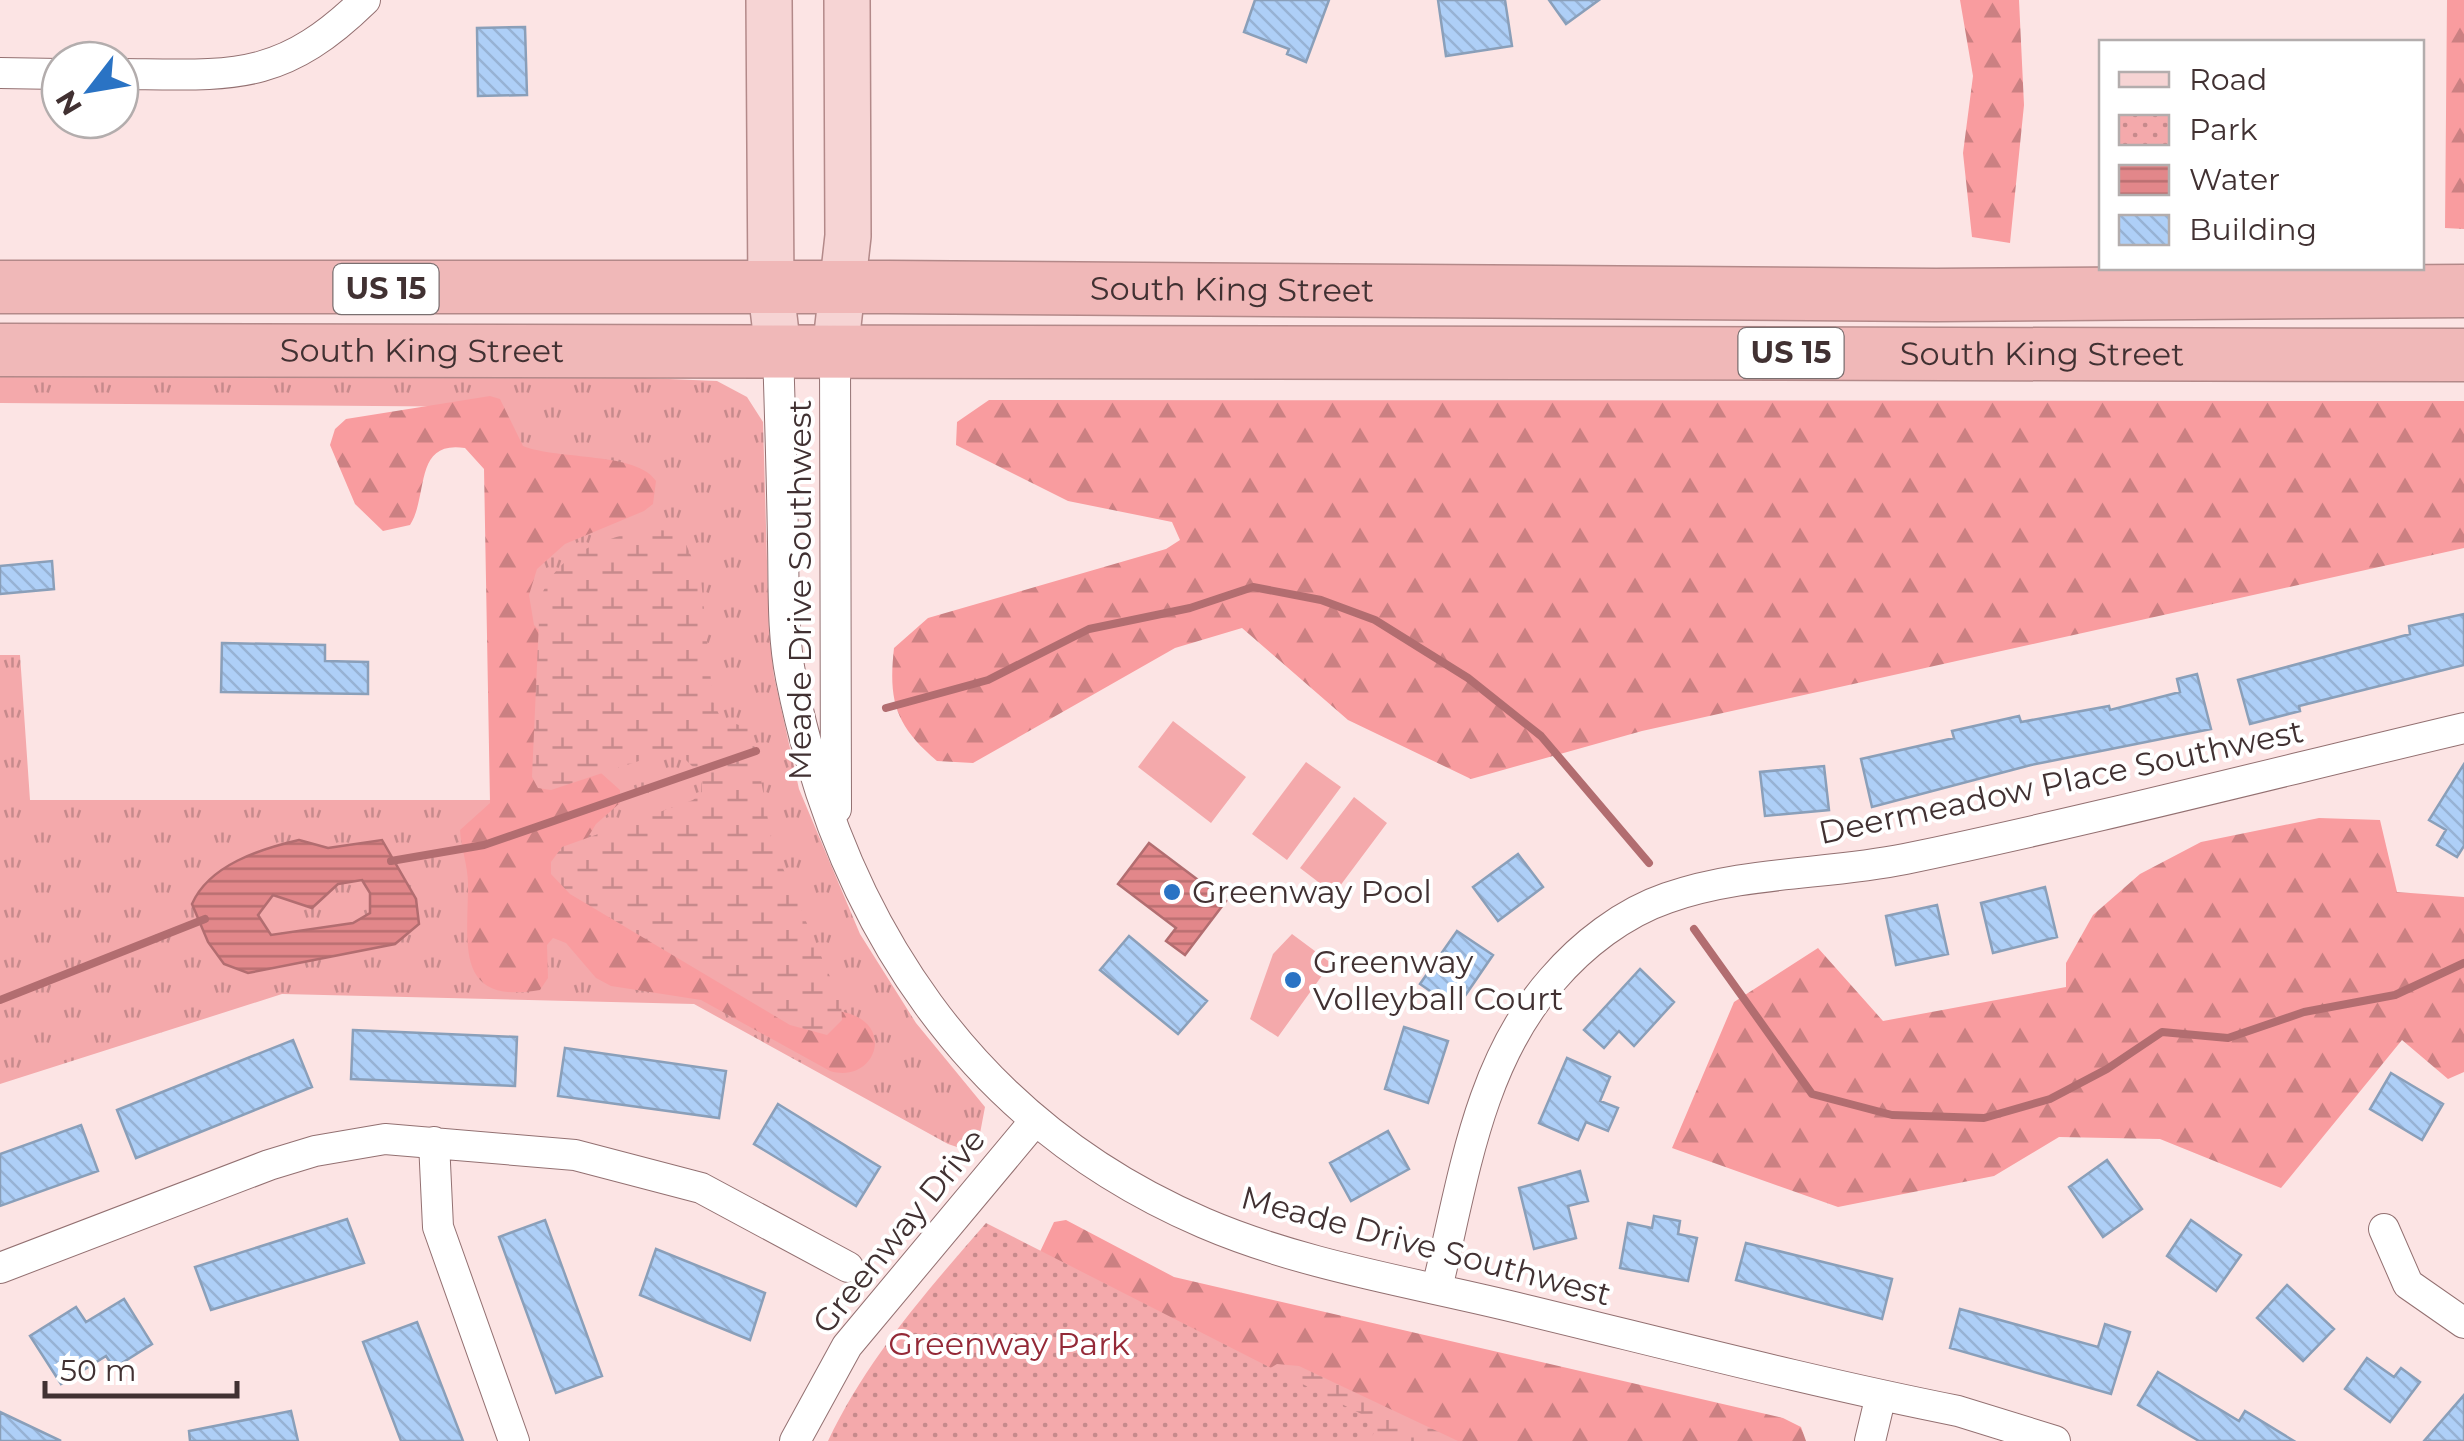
<svg xmlns="http://www.w3.org/2000/svg" width="2464" height="1441" viewBox="0 0 2464 1441" font-family="Montserrat,sans-serif">
  <style>
    .grass { fill: url(#grass-tufts) }
    .forest { fill: url(#forest-firs) }
    .wetland { fill: url(#wetland-marsh) }
    .park { fill: url(#park-dots) }
    .garden { fill: #f4a9ab }
    .water { fill: url(#water-rules); stroke: #b26d70; stroke-width: 2.5; fill-rule: evenodd }
    .lines { fill: none; stroke-linecap: round; stroke-linejoin: round }
    .stream { stroke: #b26d70; stroke-width: 8 }
    .building { fill: url(#building-back-hatch); stroke: #8a9fb9; stroke-width: 2.5 }
    .street-casing { stroke: #937071; stroke-width: 32 }
    .primary-casing { stroke: #b38989; stroke-width: 48 }
    .highway-casing { stroke: #b38989; stroke-width: 55 }
    .street { stroke: #fff; stroke-width: 30 }
    .primary { stroke: #f6d4d4; stroke-width: 45 }
    .highway { stroke: #f0b8b8; stroke-width: 52 }
    .poi-dot { fill: #2a73c4; stroke: #fff; stroke-width: 4 }
    .labels { text-anchor: middle; stroke-width: 8; stroke-linejoin: round; paint-order: stroke }
    .shield { fill: #fff; stroke: #7a6f70; stroke-width: 2.5 }
    .shield-label { font-size: 30px; font-weight: bold; fill: #413132 }
    .street-label { font-size: 32px; fill: #413132; stroke: #fff }
    .poi-label { font-size: 32px; fill: #413132; stroke: #fff; text-anchor: start }
    .park-label { font-size: 32px; fill: #942937; stroke: #fff }
  </style>
  <defs>
    <pattern id="grass-tufts" width="24" height="20" patternUnits="userSpaceOnUse" patternTransform="scale(2.5)"><rect width="24" height="20" fill="#f4a9ab"/><path d="M3 7l-1-3M5 7V3M7 7l1-3M15 17l-1-3M17 17v-4M19 17l1-3" fill="none" stroke="#c78a8c"/></pattern>
    <pattern id="forest-firs" width="22" height="20" patternUnits="userSpaceOnUse" patternTransform="scale(2.5)"><rect width="22" height="20" fill="#f99c9f"/><path d="M5 1l3.5 6h-7zM16 11l3.5 6h-7z" fill="#cb8082"/></pattern>
    <pattern id="wetland-marsh" width="20" height="14" patternUnits="userSpaceOnUse" patternTransform="scale(2.5)"><rect width="20" height="14" fill="#f4a9ab"/><path d="M1 5h8M5 5V1M11 12h8M15 12V8" fill="none" stroke="#c78a8c"/></pattern>
    <pattern id="park-dots" width="8" height="8" patternUnits="userSpaceOnUse" patternTransform="scale(2.5)"><rect width="8" height="8" fill="#f4a9ab"/><path d="M2 2h.1M6 6h.1" fill="none" stroke="#c78a8c" stroke-width="1.8" stroke-linecap="round"/></pattern>
    <pattern id="water-rules" width="6" height="5" patternUnits="userSpaceOnUse" patternTransform="scale(2.5)"><rect width="6" height="5" fill="#e2878a"/><path d="M0 2.5h6" fill="none" stroke="#b96f71"/></pattern>
    <pattern id="building-back-hatch" width="6" height="6" patternUnits="userSpaceOnUse" patternTransform="scale(2.5)"><rect width="6" height="6" fill="#aecff7"/><path d="M-1 5l2 2M0 0l6 6M5-1l2 2" fill="none" stroke="#97b2d4"/></pattern>
  </defs>
  <rect width="100%" height="100%" fill="#fce4e4"/>
  <path class="grass" d="M0,366H359L717,381L747,397L763,422L769,631L774,676L799,789L860,934L916,1023L985,1107L978,1144L963,1149L948,1144L694,1004L282,994L0,1084V655H20L30,800H512L496,407L0,403Z"/>
  <path class="forest" d="M1960,0H2019L2024,105L2010,243L1972,237L1963,153L1973,76Z
    M2447,0H2464V229L2445,228Z
    M490,396L500,399L523,446C558,460 638,452 656,481L653,504L644,511L565,544L537,569L529,595L534,625L553,645L592,765L620,790V803L596,824L585,842L838,1011C899,1020 876,1085 830,1071L701,1000L611,986L596,978L566,943L553,938L547,945L548,978L540,990C454,1005 468,945 468,884C468,866 461,848 460,830L490,803L484,469L465,448C413,440 429,495 410,525L383,531L355,504L330,445L335,429L346,419Z
    M989,400L2464,401V548L1642,731L1471,779L1348,720L1242,628L1175,648L973,763L937,761C896,726 888,702 894,648L928,618L1166,549L1180,540L1172,522L1068,501L956,445L957,422Z
    M2319,818L2380,820L2397,892L2464,897V1072L2448,1079L2402,1040L2281,1188L2160,1139L2059,1137L1994,1176L1838,1207L1672,1148L1734,1002L1818,948L1883,1021L2066,987V963L2093,915L2140,874L2201,842Z
    M1066,1220L1174,1277L1783,1418L1801,1427L1806,1441H898L1030,1273L1054,1222Z"/>
  <path class="wetland" d="M639,529L673,531L685,542L701,579L713,701L721,719L748,728L756,751L772,843L841,1002L842,1020L827,1035L790,1025L570,894L551,874V862L562,847L693,800L702,792L701,775L681,755L654,756L551,790L538,788L532,777L540,599C559,550 594,546 639,529Z
    M1277,1364L1299,1366L1458,1441H1236L1262,1373Z"/>
  <path class="park" d="M986,1223L1377,1422L1371,1441H828C867,1359 926,1292 986,1223Z"/>
  <path class="garden" d="M1173,721L1246,777L1211,823L1138,767Z
    M1306,762L1341,787L1287,860L1252,834Z
    M1354,797L1387,823L1334,894L1300,868Z
    M1292,934L1331,963L1278,1037L1250,1019L1273,954Z"/>
  <path class="water" d="M299,840L328,848L382,840L416,899L419,924L395,944L248,973L224,964L208,942L192,904C209,865 260,849 299,840ZM362,880L370,893V913L353,923L271,935L258,915L273,895L312,908L338,884Z
    M1149,843L1226,901L1185,955L1166,941L1176,928L1118,884Z"/>
  <g class="lines">
    <path class="stream" d="M886,708L988,680L1089,629L1190,608L1253,587L1321,600L1375,620L1468,678L1541,736L1649,863
      M391,861L484,845L756,751
      M1694,929L1812,1094L1892,1115L1984,1118L2050,1099L2107,1069L2162,1032L2228,1038L2304,1012L2395,995L2464,963
      M0,1000L205,919"/>
  </g>
  <path class="building" d="M1255,0H1329L1306,62L1287,54L1289,49L1244,32Z
    M1438,0H1505L1512,46L1446,56Z
    M1549,0H1599L1566,24Z
    M525,27L527,95L478,96L477,28Z
    M52,561L54,589L0,594V566Z
    M2464,614V665L2299,706L2300,711L2250,724L2238,680L2410,634L2409,626Z
    M222,643L325,645V661L368,662V694L221,692Z
    M2197,674L2211,729L2031,765L1872,807L1861,759L1954,738L1952,731L2019,716L2021,722L2109,706L2110,710L2180,692L2177,679Z
    M2464,764V846L2457,857L2437,845L2446,830L2429,820Z
    M1824,766L1829,810L1765,816L1760,772Z
    M1518,854L1543,887L1498,921L1473,887Z
    M2045,887L2057,937L1993,953L1981,903Z
    M1937,905L1948,954L1896,965L1886,916Z
    M1457,931L1493,955L1456,1009L1420,984Z
    M1129,936L1207,1001L1178,1034L1100,970Z
    M1640,969L1674,1002L1634,1046L1619,1031L1604,1048L1584,1030Z
    M1404,1027L1448,1041L1428,1103L1385,1089Z
    M353,1030L517,1037L515,1086L351,1079Z
    M293,1040L312,1087L136,1158L117,1110Z
    M565,1048L726,1071L719,1118L558,1096Z
    M1567,1058L1610,1077L1600,1101L1618,1108L1608,1131L1586,1122L1578,1140L1539,1123Z
    M2391,1073L2443,1104L2422,1140L2370,1109Z
    M778,1104L880,1167L856,1206L754,1144Z
    M81,1125L98,1171L0,1206V1154Z
    M1388,1131L1409,1169L1351,1201L1330,1163Z
    M2107,1160L2142,1209L2103,1237L2069,1187Z
    M1580,1171L1588,1201L1568,1206L1576,1238L1534,1249L1519,1188Z
    M1654,1216L1680,1221L1678,1234L1697,1238L1688,1281L1620,1268L1628,1223L1652,1228Z
    M347,1219L364,1263L211,1310L195,1267Z
    M545,1220L602,1376L556,1393L499,1237Z
    M2191,1220L2241,1255L2216,1291L2167,1256Z
    M1746,1243L1892,1279L1882,1319L1736,1280Z
    M656,1249L765,1293L750,1340L640,1295Z
    M2287,1285L2334,1329L2303,1361L2257,1318Z
    M124,1299L152,1344L114,1368L106,1356L61,1384L30,1336L76,1307L86,1322Z
    M1960,1309L2098,1347L2105,1324L2130,1332L2111,1394L1950,1348Z
    M417,1322L463,1441H401L363,1342Z
    M2367,1358L2394,1377L2401,1368L2420,1382L2390,1422L2345,1389Z
    M2158,1372L2239,1421L2245,1411L2294,1441H2199L2138,1405Z
    M2464,1395V1441H2424Z
    M291,1411L298,1441H190L189,1431Z
    M0,1412L61,1441H0Z"/>
  <g class="lines">
    <defs>
      <path id="street" d="M0,73L60,74
        M120,74C232,75 280,83 365,0
        M778,350C780,414 782,478 783,542C784,587 782,633 791,678C840,923 971,1123 1204,1223C1304,1266 1417,1283 1522,1309C1667,1344 1812,1382 1958,1411L2055,1441
        M835,352L836,809
        M434,1142L438,1227L514,1441
        M2384,1229L2408,1284L2464,1323
        M0,1268L269,1165L315,1151L385,1139L575,1155L701,1188L848,1267
        M1437,1288C1463,1183 1477,1065 1552,980C1582,945 1623,913 1667,898C1744,871 1826,875 1905,859C2092,820 2278,772 2464,728
        M795,1441L847,1346L1034,1122
        M1870,1441L1881,1395"/>
      <path id="primary" d="M769,0L771,291L778,350
        M835,352L848,236L847,0"/>
      <g id="highway">
        <path id="s1" d="M0,287H888L1936,295L2464,291"/>
        <path id="s2" d="M0,350L2464,355"/>
      </g>
    </defs>
    <use href="#street" class="street-casing"/>
    <use href="#primary" class="primary-casing"/>
    <use href="#highway" class="highway-casing"/>
    <use href="#street" class="street"/>
    <use href="#primary" class="primary"/>
    <use href="#highway" class="highway"/>
  </g>
  <g class="poi-dot">
    <circle cx="1172" cy="892" r="10"/>
    <circle cx="1293" cy="980" r="10"/>
  </g>
  <g class="labels">
    <g class="shield">
      <rect x="333.5" y="264" width="105" height="50" rx="8"/>
      <rect x="1738.5" y="328" width="105" height="50" rx="8"/>
    </g>
    <g class="shield-label">
      <text x="386" y="299">US 15</text>
      <text x="1791" y="363">US 15</text>
    </g>
    <g class="street-label">
      <text dy="11" stroke="none"><textPath href="#s1" startOffset="1232">South King Street</textPath></text>
      <text dy="11" stroke="none"><textPath href="#s2" startOffset="422">South King Street</textPath></text>
      <text dy="11" stroke="none"><textPath href="#s2" startOffset="2042">South King Street</textPath></text>
      <text transform="translate(800 590) rotate(-90)" y="11">Meade Drive Southwest</text>
      <text transform="translate(2061 782) rotate(-12)" y="11">Deermeadow Place Southwest</text>
      <text transform="translate(899 1231) rotate(-51)" y="11">Greenway Drive</text>
      <text transform="translate(1426 1246) rotate(15)" y="11">Meade Drive Southwest</text>
    </g>
    <g class="poi-label">
      <text x="1192" y="903">Greenway Pool</text>
      <text x="1313" y="973">Greenway<tspan x="1313" dy="37">Volleyball Court</tspan></text>
    </g>
    <g class="park-label">
      <text x="1009" y="1355">Greenway Park</text>
    </g>
  </g>
  <rect x="2099" y="40" width="325" height="230" fill="#ffffff" stroke="#b3adad" stroke-width="2.5"/>
  <rect x="2119" y="72" width="50" height="15" fill="#f6d4d4" stroke="#b3adad" stroke-width="2.5"/>
  <text x="2189" y="90" font-size="30" fill="#413132">Road</text>
  <rect x="2119" y="115" width="50" height="30" fill="url(#park-dots)" stroke="#b3adad" stroke-width="2.5"/>
  <text x="2189" y="140" font-size="30" fill="#413132">Park</text>
  <rect x="2119" y="165" width="50" height="30" fill="url(#water-rules)" stroke="#b3adad" stroke-width="2.5"/>
  <text x="2189" y="190" font-size="30" fill="#413132">Water</text>
  <rect x="2119" y="215" width="50" height="30" fill="url(#building-back-hatch)" stroke="#b3adad" stroke-width="2.5"/>
  <text x="2189" y="240" font-size="30" fill="#413132">Building</text>
  <g transform="translate(90 90) rotate(239)"><circle r="48" fill="#ffffff" stroke="#b3adad" stroke-width="2.5"/>
  <path d="M0-8L18 38L0 25L-18 38Z" fill="#2a73c4"/>
  <text y="-15" font-size="28" font-weight="bold" text-anchor="middle" fill="#413132">N</text>
  </g>
  <path d="M45 1381v15h192v-15" fill="none" stroke="#413132" stroke-width="5"/>
  <text x="60" y="1381" font-size="30" fill="#413132" stroke="#ffffff" stroke-width="8" paint-order="stroke">50 m</text>
</svg>
